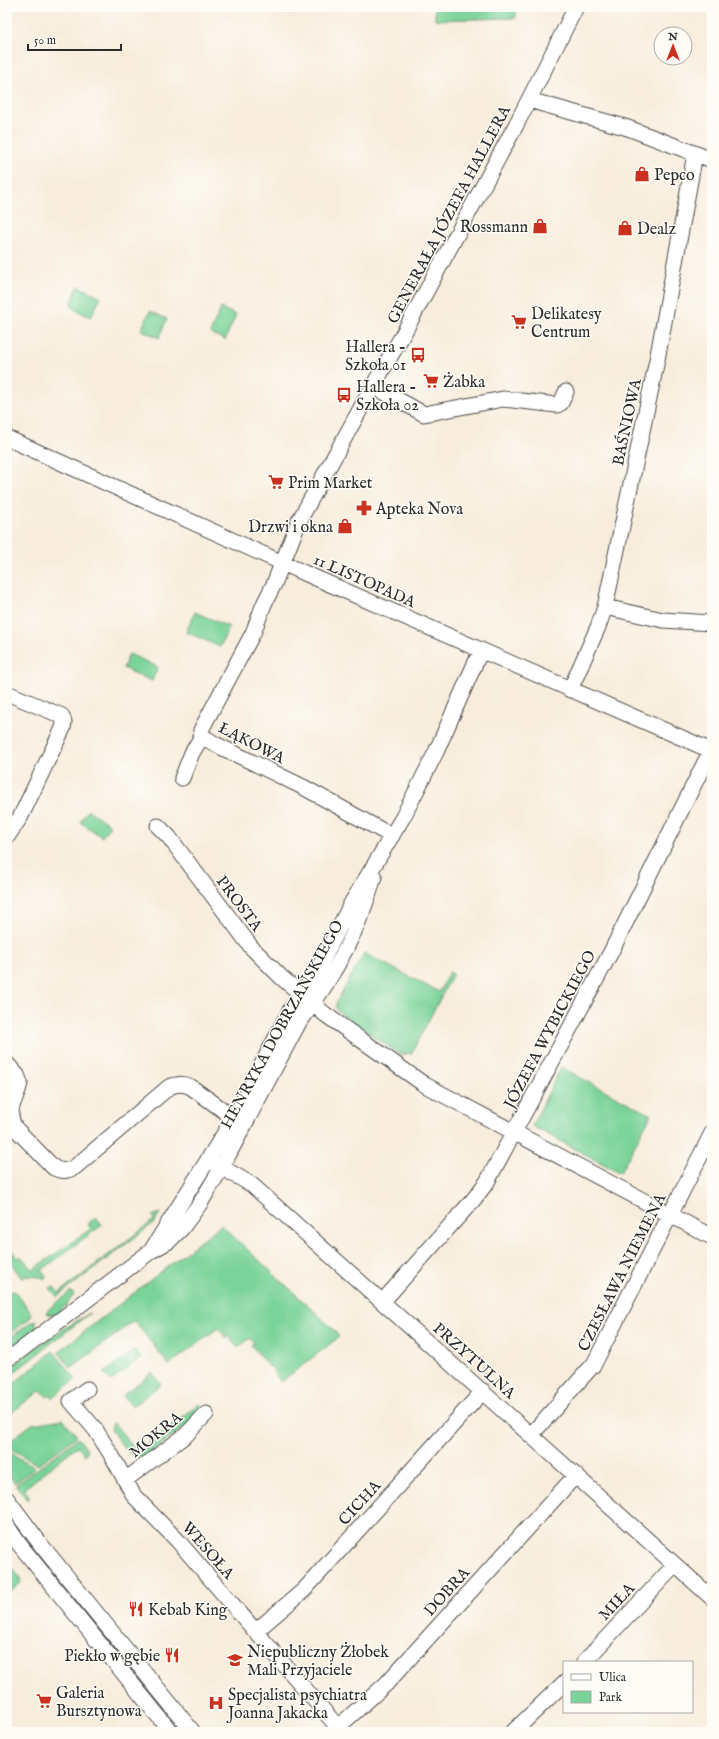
<svg xmlns="http://www.w3.org/2000/svg" width="719" height="1739" viewBox="0 0 719 1739" font-family="'IM FELL English',serif">
  <style>
    .green { fill: #7ad399; stroke: #527f62 }
    .lines { fill: none; stroke-linecap: round; stroke-linejoin: round }
    .minor-casing { stroke: #4a4846; stroke-width: 17 }
    .minor { stroke: #fff; stroke-width: 15 }
    .labels { text-anchor: middle; stroke-width: 3; stroke-linejoin: round; paint-order: stroke }
    .poi-label { font-size: 16px; fill: #2b2b2b; stroke: #fdfcf7; text-anchor: start }
    .street-label { font-size: 16px; fill: #2b2b2b; stroke: #fdfcf7 }
  </style>
  <rect width="100%" height="100%" fill="#fdfcf7"/>
  <filter id="ink" filterUnits="userSpaceOnUse"><feTurbulence type="fractalNoise" baseFrequency=".025" numOctaves="2"/><feDisplacementMap in="SourceGraphic" scale="8" xChannelSelector="R" yChannelSelector="G"/><feConvolveMatrix kernelMatrix="1 2 1 2 8 2 1 2 1" color-interpolation-filters="sRGB"/></filter>
  <filter id="wash" filterUnits="userSpaceOnUse"><feTurbulence type="fractalNoise" baseFrequency=".012" numOctaves="4" result="noise"/><feDisplacementMap in="SourceGraphic" scale="16" xChannelSelector="R" yChannelSelector="G"/><feGaussianBlur stdDeviation="0.9" result="paint"/><feColorMatrix in="noise" values="0 0 0 0 0 0 0 0 0 0 0 0 0 0 0 0 0 1.4 0 .05"/><feComposite in="paint" operator="in"/></filter>
  <g filter="url(#wash)">
    <rect width="100%" height="100%" fill="#f8eddc"/>
    <path class="green" d="M435,7H516V18L435,20Z
      M78,286L101,297L91,317L75,310L71,305Z
      M221,308L236,315L225,340L210,333Z
      M150,311L167,319L159,338L141,330Z
      M195,612L229,627L220,647L186,632Z
      M129,654L158,667L152,681L123,668Z
      M88,810L110,825L102,837L80,822Z
      M364,953L439,992L449,972L453,974L411,1054L408,1053L401,1055L338,1012C336,1008 335,1006 337,1001Z
      M561,1067L651,1115L620,1173L532,1126Z
      M160,1213L155,1222L151,1225L57,1297L50,1288L54,1287L59,1293L155,1219L152,1216Z
      M96,1217L102,1225L42,1270L46,1276L44,1280L41,1277L26,1276L22,1279L7,1257V1244L18,1259L21,1256L32,1270L91,1229L88,1224Z
      M221,1225L332,1328L339,1337L281,1382L274,1373L275,1372L270,1366L269,1367L251,1345L254,1343L250,1338L238,1348L229,1336L226,1338L218,1328L169,1365L134,1321L71,1368L58,1352Z
      M7,1290L11,1292L15,1291L32,1314L28,1320L7,1335Z
      M71,1291L74,1295C67,1303 58,1320 46,1313L50,1308Z
      M90,1313L7,1378V1371C32,1348 61,1330 90,1313Z
      M36,1321V1328L34,1332L7,1352V1340L30,1323Z
      M135,1350L141,1358L111,1381L104,1373Z
      M53,1351L76,1379L52,1398L50,1395L47,1397L41,1390L7,1416V1389Z
      M152,1373L161,1384L132,1407L123,1395Z
      M199,1404L205,1412L143,1458C130,1460 117,1439 111,1429L113,1422L137,1452Z
      M63,1419L77,1436L38,1465L7,1446V1443L32,1424Z
      M78,1438L88,1450L85,1455L77,1446L24,1489L30,1497L27,1500L16,1485Z
      M7,1450L35,1468L15,1483L7,1472Z
      M7,1562L19,1576L21,1583L7,1594Z"/>
  </g>
  <g filter="url(#ink)">
    <g class="lines">
      <defs>
        <path id="minor" d="M529,100L628,128L712,160
          M373,386L424,414L503,399L557,405L561,403L566,392
          M7,438L309,575L712,751
          M605,607L663,620L712,623
          M570,690L598,627L605,607L657,360L695,154
          M7,693L62,716L64,722L63,728L21,816L7,837
          M182,778L192,753L202,736
          M158,826L169,837L251,947L282,978L326,1015L425,1085L712,1237
          M392,836L305,788L215,744L202,736L201,730L253,633L264,604L274,584L299,521L373,386L401,338L516,125L576,7
          M7,1064L17,1075L20,1083C16,1102 5,1109 15,1128L54,1168C62,1172 67,1171 75,1167L169,1087C177,1084 183,1083 191,1087L234,1118
          M208,1159L252,1185L712,1598
          M151,1251L234,1118L291,1009L314,977L352,902L403,817L436,752L481,650
          M383,1301L474,1199L487,1182L611,952L711,750
          M7,1359L17,1353L151,1251L169,1241L182,1228L201,1202L222,1167L298,1024C332,980 359,930 374,877
          M87,1389L71,1401L95,1429L112,1456L134,1496L178,1541L342,1732
          M531,1435L594,1364L712,1133
          M125,1480L186,1435L206,1414
          M7,1499L42,1546L193,1732
          M7,1526L19,1544L171,1732
          M256,1631L304,1590L483,1391
          M584,1662L675,1565
          M338,1727L386,1684L576,1475
          M513,1732L564,1683"/>
      </defs>
      <use href="#minor" class="minor-casing"/>
      <use href="#minor" class="minor"/>
    </g>
  </g>
  <defs>
    <symbol id="shop-bare" viewBox="-9 -9 18 18"><path d="M-5-2.5h2.3a2.7 3.5 0 0 1 5.4 0H5L5.5 6h-11ZM-1.5-2.5h3a1.5 2.3 0 0 0-3 0Z" fill="#c8321e" stroke="#fdfcf7" stroke-width="2.5" paint-order="stroke"/></symbol>
    <symbol id="supermarket-bare" viewBox="-9 -9 18 18"><path d="M-6-5.5h2.5l.6 2H6L4.5 2H-2.5L-4.4-4H-6ZM-1.5 3.2a1.3 1.3 0 1 0 .1 0ZM3 3.2a1.3 1.3 0 1 0 .1 0Z" fill="#c8321e" stroke="#fdfcf7" stroke-width="2.5" paint-order="stroke"/></symbol>
    <symbol id="bus-bare" viewBox="-9 -9 18 18"><path d="M-5-6H5V4H4V6H2V4H-2V6H-4V4H-5ZM-3.5-4V0h7V-4ZM-3.5 1.2v1.5H-2V1.2ZM2 1.2v1.5H3.5V1.2Z" fill="#c8321e" stroke="#fdfcf7" stroke-width="2.5" paint-order="stroke"/></symbol>
    <symbol id="pharmacy-bare" viewBox="-9 -9 18 18"><path d="M-2-6h4v4h4v4h-4v4h-4v-4h-4v-4h4Z" fill="#c8321e" stroke="#fdfcf7" stroke-width="2.5" paint-order="stroke"/></symbol>
    <symbol id="restaurant-bare" viewBox="-9 -9 18 18"><path d="M-5-6h1v4h1v-4h1v4h1v-4h1v5L-1.5 .5V6h-2V.5L-5-1ZM5-6V6H3V1.5H1.5Q1.5-4 5-6Z" fill="#c8321e" stroke="#fdfcf7" stroke-width="2.5" paint-order="stroke"/></symbol>
    <symbol id="school-bare" viewBox="-9 -9 18 18"><path d="M0-5L7-2L0 1L-7-2ZM-4 1L0 2.5L4 1V4Q0 6-4 4Z" fill="#c8321e" stroke="#fdfcf7" stroke-width="2.5" paint-order="stroke"/></symbol>
    <symbol id="hospital-bare" viewBox="-9 -9 18 18"><path d="M-5-5h3v3.5h4V-5h3V5h-3V1.5h-4V5h-3Z" fill="#c8321e" stroke="#fdfcf7" stroke-width="2.5" paint-order="stroke"/></symbol>
  </defs>
  <g fill-rule="evenodd">
    <use href="#shop-bare" x="631" y="163" width="22" height="22"/>
    <use href="#shop-bare" x="529" y="215" width="22" height="22"/>
    <use href="#shop-bare" x="614" y="217" width="22" height="22"/>
    <use href="#supermarket-bare" x="508" y="311" width="22" height="22"/>
    <use href="#bus-bare" x="407" y="344" width="22" height="22"/>
    <use href="#supermarket-bare" x="420" y="370" width="22" height="22"/>
    <use href="#bus-bare" x="333" y="384" width="22" height="22"/>
    <use href="#supermarket-bare" x="265" y="471" width="22" height="22"/>
    <use href="#pharmacy-bare" x="353" y="497" width="22" height="22"/>
    <use href="#shop-bare" x="334" y="515" width="22" height="22"/>
    <use href="#restaurant-bare" x="125" y="1598" width="22" height="22"/>
    <use href="#restaurant-bare" x="161" y="1644" width="22" height="22"/>
    <use href="#school-bare" x="224" y="1649" width="22" height="22"/>
    <use href="#supermarket-bare" x="33" y="1690" width="22" height="22"/>
    <use href="#hospital-bare" x="205" y="1692" width="22" height="22"/>
  </g>
  <g class="labels">
    <g class="poi-label">
      <text x="654" y="180">Pepco</text>
      <text x="528" y="232" text-anchor="end">Rossmann</text>
      <text x="637" y="234">Dealz</text>
      <text x="531" y="319">Delikatesy<tspan x="531" dy="18">Centrum</tspan></text>
      <text x="406" y="352" text-anchor="end">Hallera -<tspan x="406" dy="18">Szkoła 01</tspan></text>
      <text x="443" y="387">Żabka</text>
      <text x="356" y="392">Hallera -<tspan x="356" dy="18">Szkoła 02</tspan></text>
      <text x="288" y="488">Prim Market</text>
      <text x="376" y="514">Apteka Nova</text>
      <text x="333" y="532" text-anchor="end">Drzwi i okna</text>
      <text x="148" y="1615">Kebab King</text>
      <text x="247" y="1657">Niepubliczny Żłobek<tspan x="247" dy="18">Mali Przyjaciele</tspan></text>
      <text x="160" y="1661" text-anchor="end">Piekło w gębie</text>
      <text x="56" y="1698">Galeria<tspan x="56" dy="18">Bursztynowa</tspan></text>
      <text x="228" y="1700">Specjalista psychiatra<tspan x="228" dy="18">Joanna Jakacka</tspan></text>
    </g>
    <g class="street-label">
      <text transform="translate(448 214) rotate(-62)" y="6">GENERAŁA JÓZEFA HALLERA</text>
      <text transform="translate(626 422) rotate(-78)" y="6">BAŚNIOWA</text>
      <text transform="translate(365 580) rotate(24)" y="6">11 LISTOPADA</text>
      <text transform="translate(252 742) rotate(27)" y="6">ŁĄKOWA</text>
      <text transform="translate(240 903) rotate(53)" y="6">PROSTA</text>
      <text transform="translate(281 1024) rotate(-61)" y="6">HENRYKA DOBRZAŃSKIEGO</text>
      <text transform="translate(549 1029) rotate(-62)" y="6">JÓZEFA WYBICKIEGO</text>
      <text transform="translate(621 1272) rotate(-63)" y="6">CZESŁAWA NIEMENA</text>
      <text transform="translate(475 1360) rotate(42)" y="6">PRZYTULNA</text>
      <text transform="translate(155 1434) rotate(-39)" y="6">MOKRA</text>
      <text transform="translate(359 1502) rotate(-48)" y="6">CICHA</text>
      <text transform="translate(209 1550) rotate(49)" y="6">WESOŁA</text>
      <text transform="translate(446 1591) rotate(-48)" y="6">DOBRA</text>
      <text transform="translate(616 1601) rotate(-47)" y="6">MIŁA</text>
    </g>
  </g>
  <rect width="719" height="1739" fill="none" stroke="#fdfcf7" stroke-width="24"/>
  <rect x="563" y="1661" width="130" height="52" fill="#fdfcf7" stroke="#a9a8a5"/>
  <rect x="571" y="1674" width="20" height="6" fill="#ffffff" stroke="#a9a8a5"/>
  <text x="599" y="1681" font-size="12" fill="#2b2b2b">Ulica</text>
  <rect x="571" y="1691" width="20" height="12" fill="#7ad399" stroke="#a9a8a5"/>
  <text x="599" y="1701" font-size="12" fill="#2b2b2b">Park</text>
  <g transform="translate(673 46)"><circle r="19" fill="#fdfcf7" stroke="#a9a8a5"/>
  <path d="M0-3L7 15L0 10L-7 15Z" fill="#c8321e"/>
  <text y="-6" font-size="11" font-weight="bold" text-anchor="middle" fill="#2b2b2b">N</text>
  </g>
  <path d="M28 44v6h93v-6" fill="none" stroke="#2b2b2b" stroke-width="2"/>
  <text x="34" y="44" font-size="12" fill="#2b2b2b" stroke="#fdfcf7" stroke-width="3" paint-order="stroke">50 m</text>
</svg>
